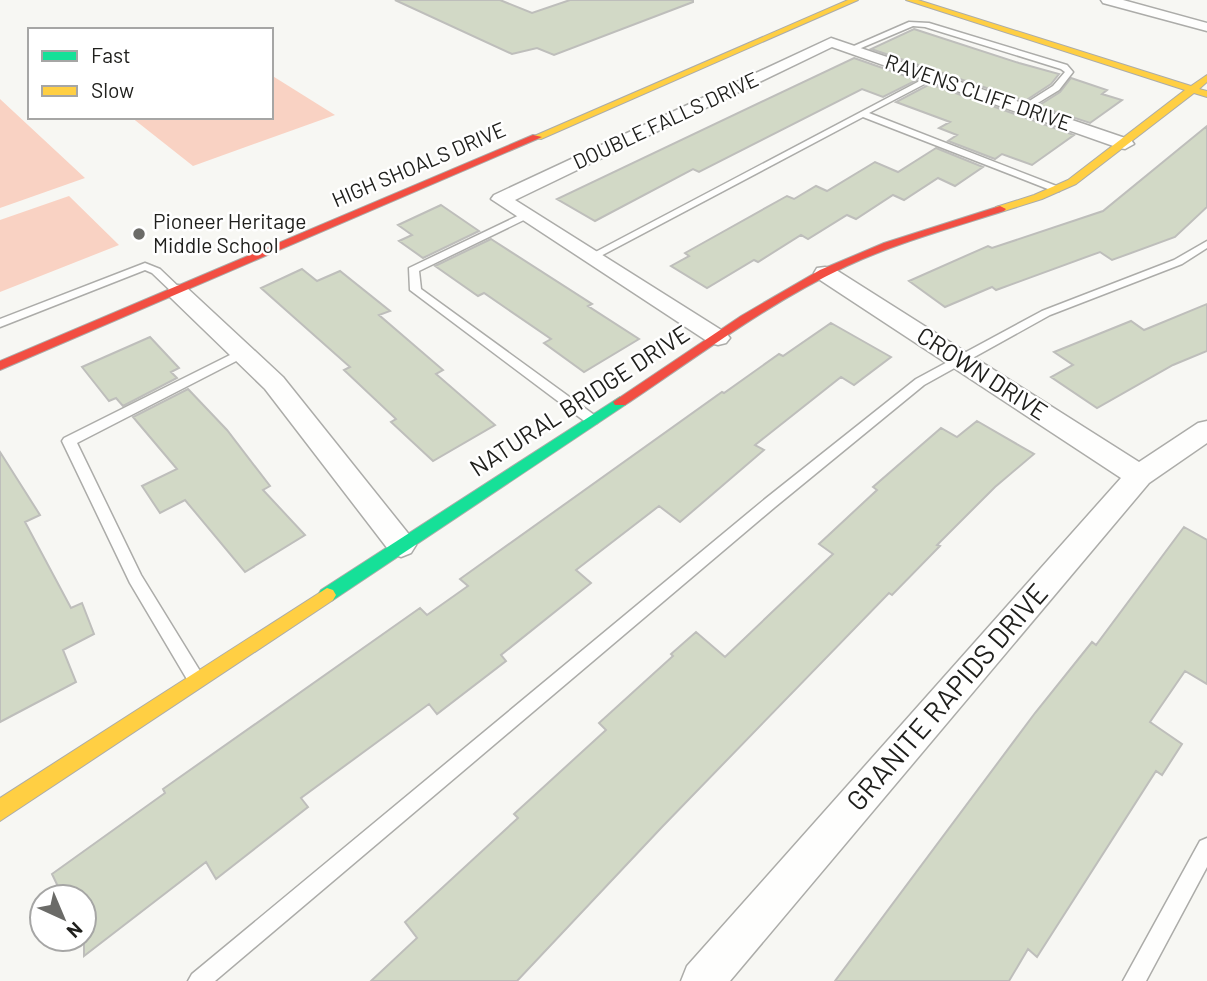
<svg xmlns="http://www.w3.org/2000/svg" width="1207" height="981" viewBox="0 0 1207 981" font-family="Barlow,sans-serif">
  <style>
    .green { fill: #f9d2c3 }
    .building { fill: #d2d9c6; stroke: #bebebb; stroke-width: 2 }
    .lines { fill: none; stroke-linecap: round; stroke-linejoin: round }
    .lane-casing { stroke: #acaca9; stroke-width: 3 }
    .street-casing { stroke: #acaca9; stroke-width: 3 }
    .fast-casing { stroke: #acaca9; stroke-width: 2 }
    .slow-casing { stroke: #acaca9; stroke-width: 2 }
    .jam-casing { stroke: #acaca9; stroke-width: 2 }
    .lane { fill: #fefefd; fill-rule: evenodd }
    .street { fill: #fefefd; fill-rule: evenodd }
    .fast { fill: #16e098; fill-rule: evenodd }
    .slow { fill: #ffcf43; fill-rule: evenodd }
    .jam { fill: #f24e42; fill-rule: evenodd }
    .poi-dot { fill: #6b6b68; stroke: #fff; stroke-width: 2.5 }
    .labels { text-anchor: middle; stroke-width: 5; stroke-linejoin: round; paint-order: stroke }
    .far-street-label { font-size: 21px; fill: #20201d; stroke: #fff }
    .far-poi-label { font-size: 21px; fill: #20201d; stroke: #fff; text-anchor: start }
    .street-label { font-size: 24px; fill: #20201d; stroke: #fff }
    .near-street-label { font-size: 28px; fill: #20201d; stroke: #fff }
  </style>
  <rect width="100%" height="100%" fill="#f7f7f3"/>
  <path class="green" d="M271,75L335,115L193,166L131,117H271Z
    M0,99L85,178L0,208Z
    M69,196L119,245L0,292V220Z"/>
  <path class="building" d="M395,0H500L532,13L570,0H693V2L554,55L537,48L512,54Z
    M914,29L1019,63L1059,74L1051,84L1025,101L871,49Z
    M854,58L917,80L883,97L862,89L699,172L693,169L595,221L557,199Z
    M1071,78L1107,90L1102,94L1122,100L1090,123L1038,106L1060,92Z
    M930,84L1074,135L1032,165L1002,154L995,159L948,141L957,135L939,128L950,122L896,102Z
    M1207,126V207L1175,237L1112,260L1100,252L996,290L992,287L945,307L909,281L988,246L992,248L1103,211Z
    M936,148L983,167L955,186L938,178L904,200L893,195L856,219L847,215L808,239L801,235L758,262L754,260L707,288L671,266L689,256L685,253L787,196L794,199L816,186L827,191L875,162L898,172Z
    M441,205L479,231L423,258L399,241L412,235L398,225Z
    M491,239L592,304L588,306L639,339L584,372L544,343L551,339L484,293L478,296L435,266Z
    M302,269L317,281L340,271L390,311L379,315L443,370L436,374L495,425L433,461L391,422L396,419L344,370L350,367L261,288Z
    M1207,304V351L1173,365L1097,408L1051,377L1073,365L1054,352L1131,321L1144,330Z
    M831,323L891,357L854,385L841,377L755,445L764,450L680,522L659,506L576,570L591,583L501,655L506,661L437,714L429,704L301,798L308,807L216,879L206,862L84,956V897H63L52,874L165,793L163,789L420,608L427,615L468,586L460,579L722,392L724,393L779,354L783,356Z
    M150,337L179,368L171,372L177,378L123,406L116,398L109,401L82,367Z
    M188,389L227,430L270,486L263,490L305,535L245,572L185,500L160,513L142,486L177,469L133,417Z
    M977,421L1034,454L995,487L937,545L940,546L892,595L889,593L662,827L517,981H371L417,938L405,922L518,818L514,814L606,730L599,723L673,656L671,654L696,632L725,657L833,554L819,544L877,490L873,487L941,428L957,437Z
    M0,452L40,515L25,522L71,608L82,603L94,634L63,650L76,682L0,722Z
    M1184,527L1207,540V684L1185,671L1150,722L1182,744L1162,775L1156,771L1037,957L1028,949L1009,981H835L1035,713L1092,642L1096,645Z"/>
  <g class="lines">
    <defs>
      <path id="lane" d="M909,22L929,23L1067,65L1073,72L1059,90L1023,112L1019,109L1020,107L1053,86L1065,72L1061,69L925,27L913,26L854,51L847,49Z
        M931,75L935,77L934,79L869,113L1059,187V191H1053L863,117L595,259L591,260L586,257Z
        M526,212L531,215L530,217L419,271L421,289L597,417L598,420L597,423H587L410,290L409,268Z
        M1207,241V248L1182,264L1050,315L924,385L775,507L215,981H188L192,974L765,499L916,379L1042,311L1174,260Z
        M145,263L160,269L182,290V294H174L152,273L145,270L0,327V319Z
        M242,349L246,350L248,353L246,356L77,443L141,575L200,671L202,676L200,681L194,684L188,681L130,583L62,441L64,438Z
        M1207,838V867L1146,981H1123L1200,841Z"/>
      <path id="street" d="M1101,0H1123L1207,23V31L1103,3Z
        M831,38L1131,140L1134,144L1125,149L1119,148L832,47L515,200L726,333L730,338L726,343L718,345L710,343L491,199L494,195Z
        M825,267L833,268L1139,462L1198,423L1207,421V443L1149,483L730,981H681L687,966L1121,478L817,278L814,273L817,268Z
        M178,285L186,287L283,377L411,537L416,545L411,553L401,557L391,553L265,389L170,297L167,292L170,287Z"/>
      <path id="fast" d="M620,397L625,399L627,402L625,405L333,600L327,602L321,600L318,595L321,590Z"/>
      <path id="slow" d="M848,0H858L541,139L532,137Z
        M906,0H918L1191,86L1207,75V82L1199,89L1207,91V97L1194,93L1076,184L1042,199L1004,211H996V207L1034,195L1068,180L1185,90Z
        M327,588L333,590L336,595L333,600L0,821V798Z"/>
      <path id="jam" d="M533,135L542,137L0,370V361Z
        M1000,206L1006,209L1004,211C951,228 897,243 847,266C768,303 697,357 625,405H615L613,402L741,316L820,270L884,243Z"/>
    </defs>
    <use href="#lane" class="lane-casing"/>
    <use href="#street" class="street-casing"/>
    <use href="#fast" class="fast-casing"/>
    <use href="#slow" class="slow-casing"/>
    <use href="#jam" class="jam-casing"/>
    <use href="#lane" class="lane"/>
    <use href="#street" class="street"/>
    <use href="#fast" class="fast"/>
    <use href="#slow" class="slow"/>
    <use href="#jam" class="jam"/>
  </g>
  <circle class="poi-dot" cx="139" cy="234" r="7"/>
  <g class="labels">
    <g class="far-street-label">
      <text transform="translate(978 93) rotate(19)" y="7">RAVENS CLIFF DRIVE</text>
      <text transform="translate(666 121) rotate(-25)" y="7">DOUBLE FALLS DRIVE</text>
      <text transform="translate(419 165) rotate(-23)" y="7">HIGH SHOALS DRIVE</text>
    </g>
    <g class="far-poi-label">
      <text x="153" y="229">Pioneer Heritage<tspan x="153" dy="24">Middle School</tspan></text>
    </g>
    <g class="street-label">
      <text transform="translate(982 374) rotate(33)" y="8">CROWN DRIVE</text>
      <text transform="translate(580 401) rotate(-33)" y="8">NATURAL BRIDGE DRIVE</text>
    </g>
    <g class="near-street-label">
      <text transform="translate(947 697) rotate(-49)" y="10">GRANITE RAPIDS DRIVE</text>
    </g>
  </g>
  <rect x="28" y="28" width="245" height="91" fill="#ffffff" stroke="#a6a6a5" stroke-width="2"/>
  <rect x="42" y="51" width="35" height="10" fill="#16e098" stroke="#a6a6a5" stroke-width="2"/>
  <text x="91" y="63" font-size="21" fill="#20201d">Fast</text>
  <rect x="42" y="86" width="35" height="10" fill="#ffcf43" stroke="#a6a6a5" stroke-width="2"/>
  <text x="91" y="98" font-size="21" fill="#20201d">Slow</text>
  <g transform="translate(63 918) rotate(136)"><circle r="33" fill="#ffffff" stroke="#a6a6a5" stroke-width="2"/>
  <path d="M0-5L12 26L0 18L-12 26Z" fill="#6b6b68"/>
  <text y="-10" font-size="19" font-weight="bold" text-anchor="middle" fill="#20201d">N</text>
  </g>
</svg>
